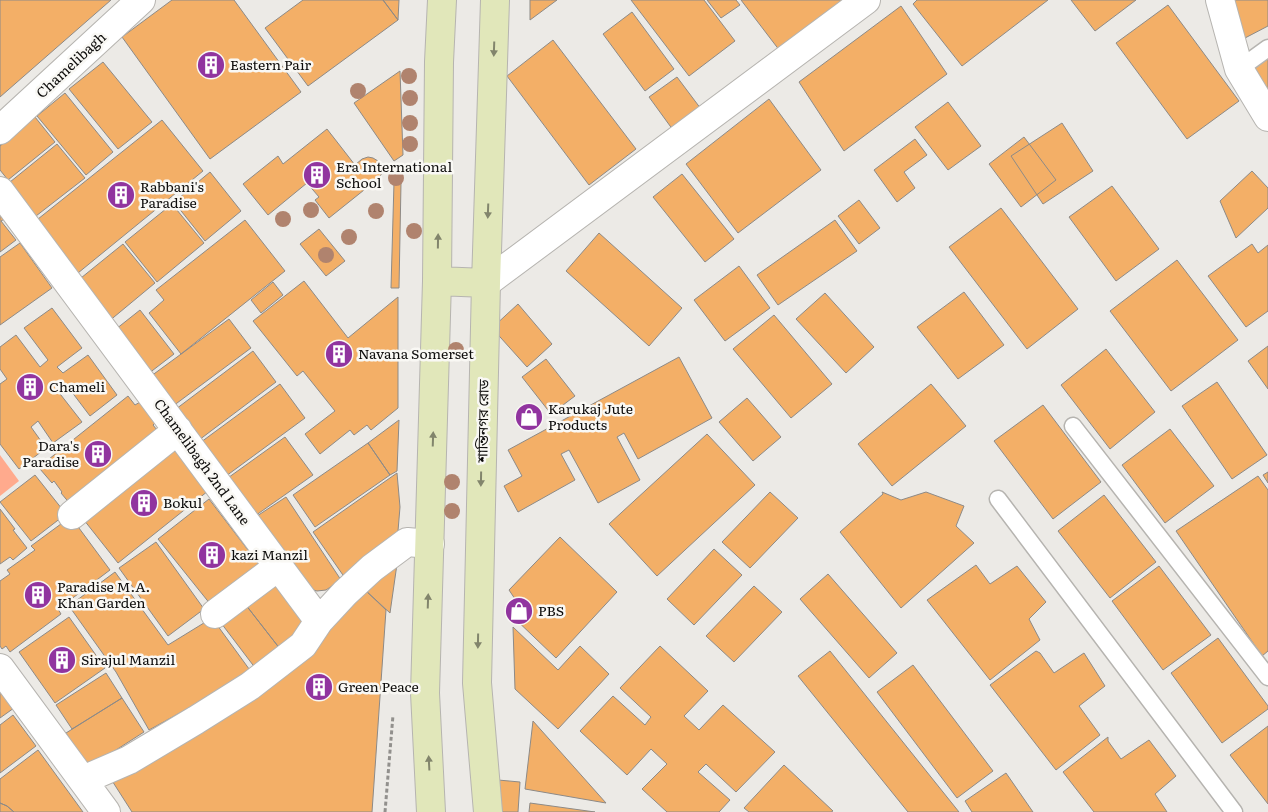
<svg xmlns="http://www.w3.org/2000/svg" width="1268" height="812" viewBox="0 0 1268 812" font-family="Literata,'Noto Sans Bengali',serif">
  <style>
    .green { fill: #ffaa8d }
    .building { fill: #f3af67; stroke: #8d8a87 }
    .lines { fill: none; stroke-linecap: round; stroke-linejoin: round }
    .service-casing { stroke: #b6b4b0; stroke-width: 19 }
    .minor-casing { stroke: #b6b4b0; stroke-width: 30 }
    .secondary-casing { stroke: #b6b4b0; stroke-width: 30 }
    .path { stroke: #92908d; stroke-width: 3; stroke-dasharray: 4 2.5; stroke-linecap: butt }
    .service { stroke: #fff; stroke-width: 16 }
    .minor { stroke: #fff; stroke-width: 28 }
    .secondary { stroke: #e1e7ba; stroke-width: 28 }
    .tree { fill: #b0836e }
    .oneway { fill: #82856c }
    .labels { text-anchor: middle; stroke-width: 5; stroke-linejoin: round; paint-order: stroke }
    .street-label { font-size: 14px; fill: #0e0d0c; stroke: #f9f8f4 }
    .poi-label { font-size: 14px; fill: #0e0d0c; stroke: #f9f8f4; text-anchor: start }
  </style>
  <rect width="100%" height="100%" fill="#eceae6"/>
  <path class="green" d="M0,455L19,481L0,496Z"/>
  <path class="building" d="M0,0H111L0,97Z
    M172,0H234L301,92L210,159L122,37Z
    M303,0H383L398,20L308,86L265,28Z
    M383,0H399L398,20Z
    M530,0H557L530,20Z
    M631,0H704L735,41L689,76Z
    M707,0H736L740,5L721,18Z
    M741,0H855L783,55Z
    M917,0H1048L962,66L913,4Z
    M1071,0H1136L1095,31Z
    M1230,0H1268V26L1245,38Z
    M1168,5L1239,101L1187,139L1116,43Z
    M901,6L947,74L844,151L799,82Z
    M632,12L674,69L645,91L603,34Z
    M553,40L636,149L589,185L507,76Z
    M1268,55V101L1246,66Z
    M103,62L152,122L118,149L69,89Z
    M400,71L403,155L394,161L354,103Z
    M677,77L701,109L673,130L649,97Z
    M65,93L113,152L86,175L37,116Z
    M769,99L821,170L738,233L686,164Z
    M948,102L981,146L948,170L915,127Z
    M35,117L55,142L8,180L0,170V146Z
    M162,120L203,171L78,273L38,219Z
    M1062,123L1093,171L1043,204L1011,156Z
    M327,129L355,165L362,159L368,157L373,158L378,161L382,167V173L379,178L329,218L315,200L319,197L307,183L268,215L243,184L278,156L283,164Z
    M1024,137L1056,180L1021,207L989,164Z
    M915,139L927,155L904,172L915,188L897,202L874,170Z
    M57,144L85,178L36,216L10,182Z
    M1252,171L1268,188V208L1236,238L1220,201Z
    M210,172L241,211L205,241L174,202Z
    M682,174L734,239L705,262L653,197Z
    M394,182L401,183L399,288H391Z
    M1112,186L1159,249L1116,281L1069,217Z
    M859,200L880,228L859,244L838,216Z
    M172,204L204,243L157,282L125,242Z
    M1001,208L1078,309L1027,349L949,247Z
    M0,211L6,218L1,221L16,240L0,252Z
    M245,220L285,271L181,354L149,313L164,300L156,290Z
    M835,220L857,251L778,305L757,275Z
    M319,229L345,261L326,276L300,244Z
    M599,233L682,308L649,346L566,271Z
    M20,243L52,288L0,325V257Z
    M123,244L155,283L108,322L76,282Z
    M1252,244L1258,253L1268,245V311L1246,327L1208,276Z
    M1177,260L1238,340L1171,391L1110,311Z
    M739,266L770,308L725,341L694,300Z
    M304,281L348,338L398,297V408L371,430L367,425L354,435L350,430L320,454L305,434L335,411L303,371L297,376L253,321Z
    M273,282L283,295L261,313L251,300Z
    M964,292L1004,345L958,379L917,327Z
    M825,293L874,347L846,373L796,319Z
    M518,304L552,344L527,367L492,328Z
    M52,308L82,348L57,367L63,373L88,355L117,395L90,416L65,383L57,390L82,422L53,443L38,421L31,427L46,448L19,469L0,444V384L7,379L0,369V347L16,335L40,367L48,360L24,328Z
    M140,310L174,354L144,377L111,333Z
    M774,315L832,384L791,418L733,349Z
    M229,319L251,348L169,409L147,379Z
    M1268,346V389L1248,361Z
    M1106,349L1155,412L1110,449L1061,385Z
    M253,351L276,382L195,443L172,412Z
    M679,357L712,418L638,459L624,433L617,437L640,480L598,503L569,450L561,454L575,480L518,512L504,486L522,476L508,450Z
    M546,359L575,396L551,414L522,377Z
    M1217,382L1267,455L1232,479L1182,406Z
    M280,384L305,418L222,479L197,445Z
    M931,384L966,426L892,486L858,444Z
    M128,396L135,405L140,402L156,422L153,425L161,435L71,505L61,493L62,492L54,481L52,483L40,469L45,465L44,463Z
    M747,398L781,437L753,461L719,422Z
    M1043,405L1101,482L1053,519L994,441Z
    M399,420L397,471L390,475L368,443Z
    M1170,429L1214,486L1165,523L1122,465Z
    M707,434L755,485L657,576L609,524Z
    M285,437L313,475L252,518L225,480Z
    M170,443L208,491L118,563L80,515Z
    M368,443L390,475L315,527L293,495Z
    M1268,472V483L1263,475Z
    M397,473L400,507L397,543L345,578L313,532Z
    M35,475L66,514L31,541L0,502Z
    M1258,476L1268,490V651L1262,656L1176,531Z
    M770,492L798,518L750,568L722,542Z
    M882,492L901,500L926,492L964,506L956,526L974,543L901,608L840,532L883,494Z
    M1104,495L1156,562L1110,598L1058,531Z
    M286,497L341,580L326,590L317,591L310,589L254,518Z
    M209,499L264,571L215,610L158,539Z
    M0,509L15,529L13,530L27,548L13,560L10,557L0,564Z
    M65,521L76,524L110,570L58,609L61,614L10,652L6,646L2,649L0,646V581L10,574L7,570L35,550L31,546Z
    M560,537L617,592L556,658L511,615L515,599L509,590Z
    M156,542L204,609L168,636L119,568Z
    M714,549L742,575L694,625L667,599Z
    M398,557L390,613L364,589Z
    M976,565L990,584L1017,566L1046,602L1029,619L1040,640L990,680L927,600Z
    M1159,566L1211,635L1163,670L1112,601Z
    M115,572L168,645L212,618L252,673L149,730L116,672L69,606Z
    M828,574L897,653L869,678L800,599Z
    M271,577L306,623L284,654L242,600Z
    M754,586L782,612L734,662L706,636Z
    M364,589L386,610L372,812H132L109,776Z
    M242,600L284,654L259,673L218,619Z
    M69,617L105,668L55,703L19,652Z
    M513,627L558,670L580,646L609,674L558,729L515,689Z
    M1218,638L1268,706V709L1222,743L1171,673Z
    M660,646L708,691L684,716L699,730L723,705L775,752L736,792L706,764L698,772L730,800L719,812H667L642,789L667,764L651,749L627,775L580,731L613,696L645,725L651,717L620,688Z
    M830,651L959,812H908L798,676Z
    M1036,651L1040,653L1054,673L1084,653L1105,686L1079,706L1100,735L1056,770L990,685Z
    M913,665L993,771L957,798L877,692Z
    M106,673L122,698L72,729L56,705Z
    M0,690L14,708L0,718Z
    M122,698L144,732L88,768L66,733Z
    M13,715L36,746L0,773V725Z
    M533,721L606,803L525,789Z
    M1268,726V804L1230,755Z
    M1108,737V741L1121,759L1149,740L1176,776L1155,794L1167,812H1094L1063,772Z
    M38,750L83,812H14L7,806L0,803V779Z
    M784,765L833,811L831,812H749L744,808Z
    M1006,773L1033,812H972L965,801Z
    M498,780L520,782L518,812H495Z
    M0,803L7,806L14,812H0Z
    M530,803L595,812H529Z"/>
  <g class="lines">
    <defs>
      <path id="service" d="M1239,69L1268,48
        M1073,426L1268,677
        M998,499L1234,812"/>
      <path id="minor" d="M1220,0L1239,69L1268,117
        M0,130L141,0
        M0,191L319,621L345,593L372,568L407,542L430,544
        M486,283L866,0
        M72,515L178,430
        M215,614L279,566
        M0,668L106,812
        M83,780L129,760L196,720L250,686L303,645L319,621"/>
      <path id="secondary" d="M437,281L486,283
        M431,812L425,693L437,281L439,62L442,0
        M488,812L477,683L486,283L495,0"/>
    </defs>
    <use href="#service" class="service-casing"/>
    <use href="#minor" class="minor-casing"/>
    <use href="#secondary" class="secondary-casing"/>
    <path class="path" d="M385,812L393,715"/>
    <use href="#service" class="service"/>
    <use href="#minor" class="minor"/>
    <use href="#secondary" class="secondary"/>
  </g>
  <g class="tree">
    <circle cx="409" cy="76" r="8"/>
    <circle cx="358" cy="91" r="8"/>
    <circle cx="410" cy="98" r="8"/>
    <circle cx="410" cy="123" r="8"/>
    <circle cx="410" cy="144" r="8"/>
    <circle cx="396" cy="178" r="8"/>
    <circle cx="311" cy="210" r="8"/>
    <circle cx="376" cy="211" r="8"/>
    <circle cx="283" cy="219" r="8"/>
    <circle cx="414" cy="231" r="8"/>
    <circle cx="349" cy="237" r="8"/>
    <circle cx="326" cy="255" r="8"/>
    <circle cx="456" cy="350" r="8"/>
    <circle cx="452" cy="482" r="8"/>
    <circle cx="452" cy="511" r="8"/>
  </g>
  <defs><path id="oneway-solid" d="M-6-.8H1V-3.2L6.5 0L1 3.2V.8H-6Z" transform="scale(1.25)"/></defs>
  <g class="oneway">
    <use href="#oneway-solid" transform="translate(494 49) rotate(92)"/>
    <use href="#oneway-solid" transform="translate(488 211) rotate(92)"/>
    <use href="#oneway-solid" transform="translate(438 241) rotate(-89)"/>
    <use href="#oneway-solid" transform="translate(433 439) rotate(-88)"/>
    <use href="#oneway-solid" transform="translate(481 479) rotate(91)"/>
    <use href="#oneway-solid" transform="translate(428 601) rotate(-88)"/>
    <use href="#oneway-solid" transform="translate(478 641) rotate(91)"/>
    <use href="#oneway-solid" transform="translate(429 763) rotate(-93)"/>
  </g>
  <defs>
    <symbol id="building-disc" viewBox="-11 -11 22 22"><circle r="9.5" fill="#91349f" stroke="#f9f8f4"/><path d="M-4-6H4V6H1V3H-1V6H-4ZM-2.5-4.3h1.7v1.8h-1.7ZM.8-4.3h1.7v1.8H.8ZM-2.5-1h1.7V.8h-1.7ZM.8-1h1.7V.8H.8Z" fill="#fff"/></symbol>
    <symbol id="shop-disc" viewBox="-11 -11 22 22"><circle r="9.5" fill="#91349f" stroke="#f9f8f4"/><path d="M-5-2.5h2.3a2.7 3.5 0 0 1 5.4 0H5L5.5 6h-11ZM-1.5-2.5h3a1.5 2.3 0 0 0-3 0Z" fill="#fff"/></symbol>
  </defs>
  <g fill-rule="evenodd">
    <use href="#building-disc" x="195" y="49" width="32" height="32"/>
    <use href="#building-disc" x="301" y="159" width="32" height="32"/>
    <use href="#building-disc" x="105" y="179" width="32" height="32"/>
    <use href="#building-disc" x="323" y="338" width="32" height="32"/>
    <use href="#building-disc" x="14" y="371" width="32" height="32"/>
    <use href="#shop-disc" x="513" y="401" width="32" height="32"/>
    <use href="#building-disc" x="82" y="438" width="32" height="32"/>
    <use href="#building-disc" x="128" y="487" width="32" height="32"/>
    <use href="#building-disc" x="196" y="539" width="32" height="32"/>
    <use href="#building-disc" x="22" y="579" width="32" height="32"/>
    <use href="#shop-disc" x="503" y="595" width="32" height="32"/>
    <use href="#building-disc" x="46" y="644" width="32" height="32"/>
    <use href="#building-disc" x="303" y="671" width="32" height="32"/>
  </g>
  <g class="labels">
    <g class="street-label">
      <text transform="translate(71 65) rotate(-43)" y="5">Chamelibagh</text>
      <text transform="translate(483 421) rotate(-89)" y="5">শান্তিনগর রোড</text>
      <text transform="translate(202 462) rotate(54)" y="5">Chamelibagh 2nd Lane</text>
    </g>
    <g class="poi-label">
      <text x="230" y="70">Eastern Pair</text>
      <text x="336" y="172">Era International<tspan x="336" dy="16">School</tspan></text>
      <text x="140" y="192">Rabbani's<tspan x="140" dy="16">Paradise</tspan></text>
      <text x="358" y="359">Navana Somerset</text>
      <text x="49" y="392">Chameli</text>
      <text x="548" y="414">Karukaj Jute<tspan x="548" dy="16">Products</tspan></text>
      <text x="79" y="451" text-anchor="end">Dara's<tspan x="79" dy="16">Paradise</tspan></text>
      <text x="163" y="508">Bokul</text>
      <text x="231" y="560">kazi Manzil</text>
      <text x="57" y="592">Paradise M.A.<tspan x="57" dy="16">Khan Garden</tspan></text>
      <text x="538" y="616">PBS</text>
      <text x="81" y="665">Sirajul Manzil</text>
      <text x="338" y="692">Green Peace</text>
    </g>
  </g>
</svg>
